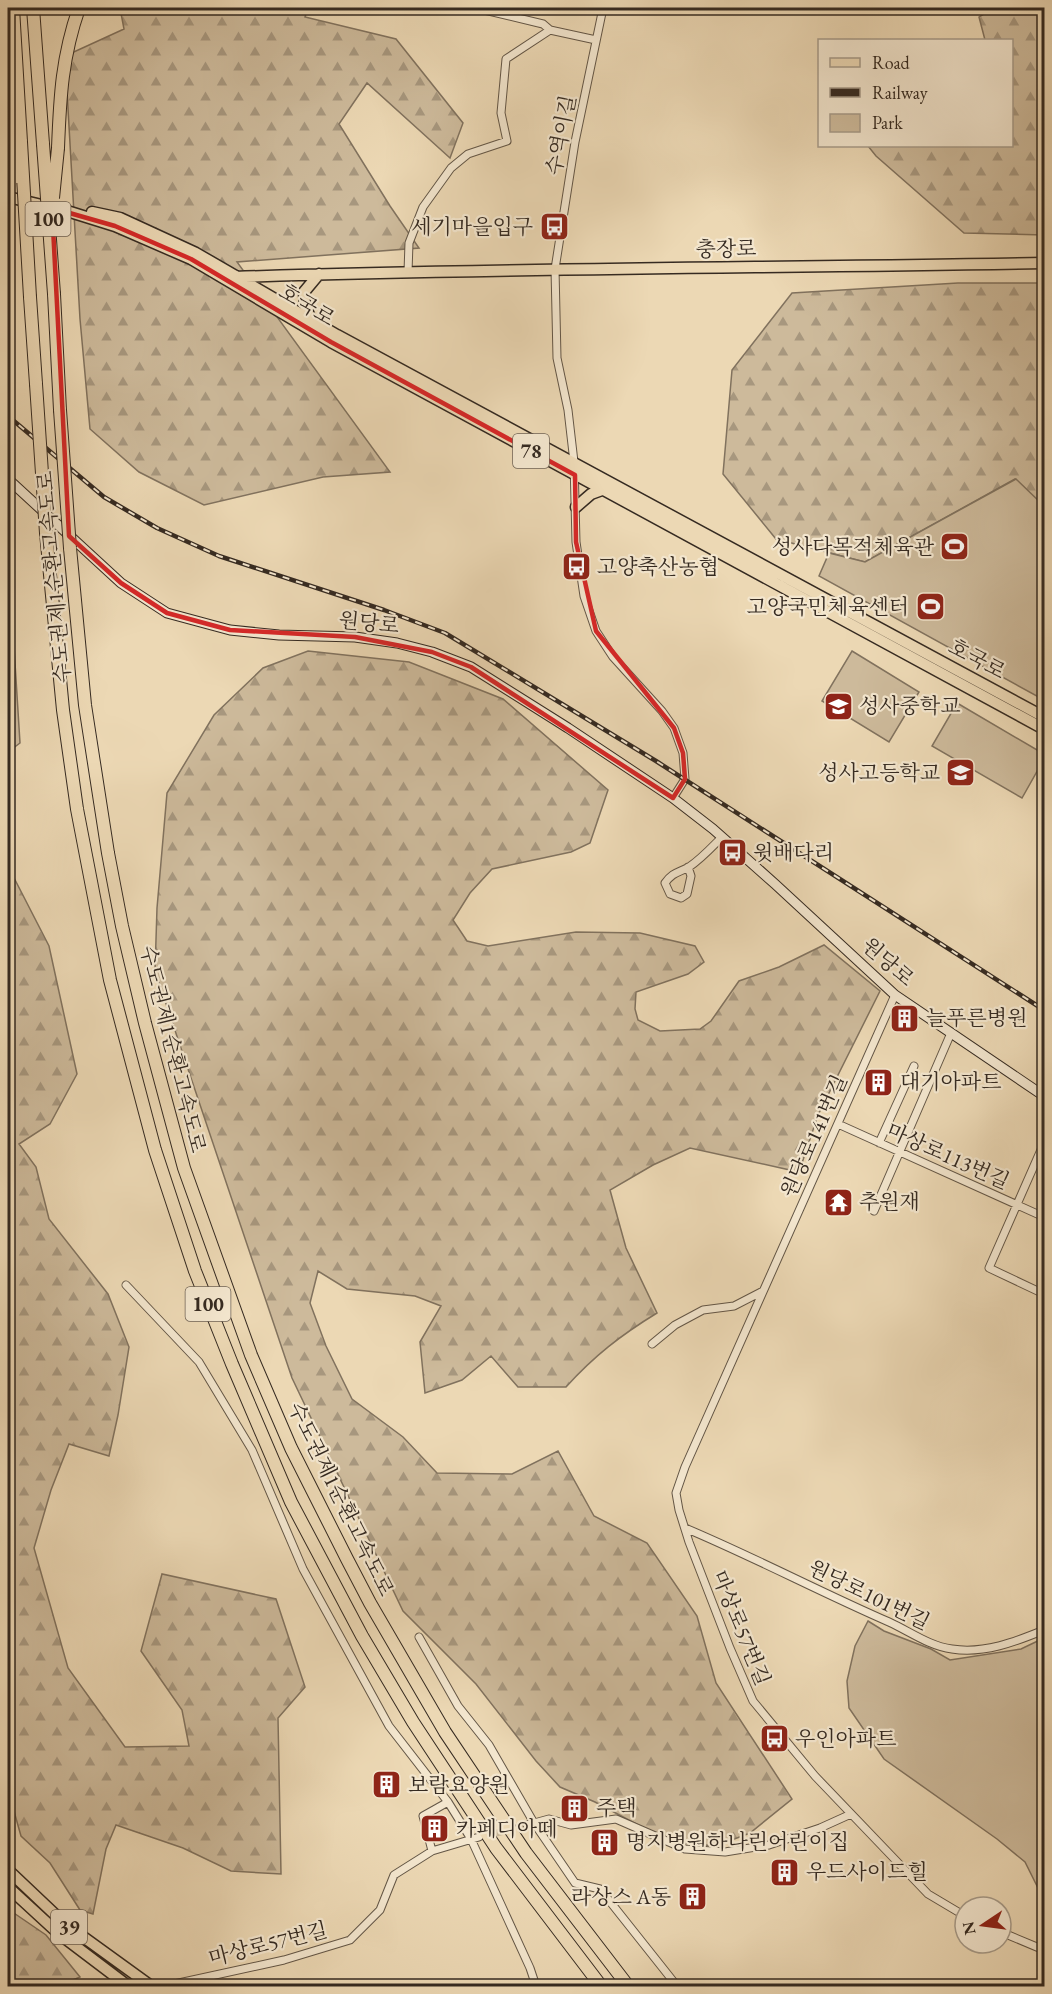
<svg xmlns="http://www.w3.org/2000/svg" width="1052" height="1994" viewBox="0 0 1052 1994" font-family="'EB Garamond','Noto Serif KR',serif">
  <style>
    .forest { fill: url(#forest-firs); stroke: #81725e; stroke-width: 1.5 }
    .park { fill: #cdba9b; stroke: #81725e; stroke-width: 1.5 }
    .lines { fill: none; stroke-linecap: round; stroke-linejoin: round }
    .minor-tunnel { stroke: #c7b597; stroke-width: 7; stroke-dasharray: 7 3.5; stroke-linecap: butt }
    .minor-casing { stroke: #635646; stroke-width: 9 }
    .secondary-casing { stroke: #352a21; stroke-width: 11 }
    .primary-casing { stroke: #352a21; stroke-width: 13 }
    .trunk-casing { stroke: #352a21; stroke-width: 13 }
    .motorway-casing { stroke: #352a21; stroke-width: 14 }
    .minor { stroke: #f3e6ce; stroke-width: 7 }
    .secondary { stroke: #f3e6ce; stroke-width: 9 }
    .primary { stroke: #ecd8b4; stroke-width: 10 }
    .trunk { stroke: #ecd8b4; stroke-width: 10 }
    .motorway { stroke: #ecd8b4; stroke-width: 12 }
    .rail-casing { stroke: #352a21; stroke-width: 4.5 }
    .rail { stroke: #f3e6ce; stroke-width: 2; stroke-dasharray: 7; stroke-linecap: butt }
    .motorway-bridge-casing { stroke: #352a21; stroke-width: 14; stroke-linecap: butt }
    .motorway-bridge { stroke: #ecd8b4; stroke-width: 12 }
    .marked { fill: none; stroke: #d62828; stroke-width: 4.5; stroke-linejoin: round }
    .labels { text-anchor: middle; stroke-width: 4.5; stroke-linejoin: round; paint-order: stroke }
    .shield { fill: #f3e6ce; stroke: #6e6255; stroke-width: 1.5 }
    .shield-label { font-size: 20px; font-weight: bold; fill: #352a21 }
    .street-label { font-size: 21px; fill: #352a21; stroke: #f3e6ce }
    .poi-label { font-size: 21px; fill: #352a21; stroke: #f3e6ce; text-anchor: start }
  </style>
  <defs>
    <pattern id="forest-firs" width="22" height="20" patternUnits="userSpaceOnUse" patternTransform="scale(1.5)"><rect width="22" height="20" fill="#cdba9b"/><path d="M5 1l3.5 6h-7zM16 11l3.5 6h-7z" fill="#a7977e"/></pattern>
  </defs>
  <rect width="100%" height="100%" fill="#ecd8b4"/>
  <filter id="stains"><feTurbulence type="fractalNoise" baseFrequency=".00333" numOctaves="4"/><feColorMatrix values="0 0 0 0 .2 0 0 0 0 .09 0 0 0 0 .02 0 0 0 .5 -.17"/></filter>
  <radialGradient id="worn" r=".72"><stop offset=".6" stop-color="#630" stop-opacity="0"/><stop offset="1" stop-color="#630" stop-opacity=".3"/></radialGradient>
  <path class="forest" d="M120,8H236L238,11L239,8H308L305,17L396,39L463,123L450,158L367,83L339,124L390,206L419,248L237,262L390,472L323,477L204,505L139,472L90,429L80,319L65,56L124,29Z
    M993,8H1044V235L964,233L876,156L868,146H1012V40H985L979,17Z
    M958,283H1044V506L1015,479L865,562L776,539L723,474L732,370L792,293Z
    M8,551L20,743L8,752Z
    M308,651L409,662L503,699L608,790L590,843L571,852L492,869L470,893L453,920L467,941L488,946L576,932L640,933L695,946L704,962L688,974L636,992L635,1009L638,1020L660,1031L700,1029L711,1021L739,981L779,967L824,945L880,991L818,1115L799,1172L690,1148L653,1165L610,1190L626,1248L657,1313C621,1335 594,1356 566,1387H518L491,1356L462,1380L425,1393L420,1342L441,1306L415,1296L347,1289L318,1271L310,1303L326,1346L352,1399L403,1437L437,1473L512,1474L558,1451L594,1516L647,1543L697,1616L716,1683L792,1799L750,1833L716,1846L670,1842L595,1802L560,1787L536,1761L476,1684L403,1611L292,1378L155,971L157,908L167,793L214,715L263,668Z
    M11,872L49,946L77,1074L50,1124L19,1144L36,1167L49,1219L108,1294L129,1347L118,1415L109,1456L69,1444L51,1490L34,1548L68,1668L125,1747L189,1746L182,1710L141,1651L162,1574L276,1599L305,1687L278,1718L281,1874L231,1871L183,1848L116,1825L106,1849L93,1914L80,1910L50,1863L21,1836L8,1790V873Z
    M8,1909L46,1935L80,1977L59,1986H8Z"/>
  <path class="park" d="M1016,479L1044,506V700L819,576L829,553L865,562Z
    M852,651L919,692L889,742L822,701Z
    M957,703L1044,754V759L1022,798L932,746Z
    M868,1621L884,1631L931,1649L950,1660L1021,1649L1044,1638V1892L1038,1888L1025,1862L997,1839L884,1759L849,1708L847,1681L855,1646Z"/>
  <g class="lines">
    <path class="minor-tunnel" d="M485,1836L527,1825"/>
    <defs>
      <path id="minor" d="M476,8L543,24L550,30L596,40
        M603,8L575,142L555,269L557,358L568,410L574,462L576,542L584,596L596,631L613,657L662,711L674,728L683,753L685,779L673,798
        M408,272L409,243L423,207L451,168L468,154L507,141L501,113L506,59L550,30
        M688,867L691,876L687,894L681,898L670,894L665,883C673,872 678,873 689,867C701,859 712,847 722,837
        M895,995L685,1467L676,1493L679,1510L689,1542L730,1648L753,1701L815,1776L928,1894L965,1916
        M838,1124L1044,1217
        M879,1143L914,1066
        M1044,1143L989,1268L1044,1294
        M874,1211L951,1033
        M126,1285L199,1362L252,1450L303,1569L389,1726L448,1802L471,1839L530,1968L536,1986
        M652,1344L675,1325L703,1310L734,1306L763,1291
        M685,1528C754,1557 820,1592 889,1622C909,1631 929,1646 952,1649C984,1654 1015,1642 1044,1630
        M419,1637L458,1706L489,1745L534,1823L575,1883L600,1889L677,1986
        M527,1825L549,1819L571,1825L616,1819L685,1849L725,1852L769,1845L820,1828L851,1814
        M432,1851L423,1816L448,1802
        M1001,1932L1044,1950
        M165,1986L284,1960L350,1940L380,1910L394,1875L432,1851L479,1837"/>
      <path id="secondary" d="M8,479L121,583L167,613L230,630L279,635L355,637L397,643L432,652L471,667L568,728L673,798L713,829L775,884L895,995L1044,1096"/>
      <path id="primary" d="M8,197L67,211L115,226L191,259L331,342L1044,729
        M92,212L120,218L196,253L337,335L1044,717
        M235,277C505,268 775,268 1044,263
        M311,320L305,305L304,292L319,274
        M576,507L591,494L602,490"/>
      <path id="trunk" d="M8,1870L64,1923L151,1986
        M8,1887L58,1933L128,1986"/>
      <path id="motorway" d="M13,8L21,142
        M33,8L43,144
        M58,148C60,96 62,57 79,8
        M54,294L60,410
        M30,297L36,384
        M46,533L63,710L77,809L110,980L155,1150L195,1271L232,1364L291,1502L362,1636L413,1722L496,1848L601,1986
        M70,548L85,705L108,853L122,926L145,1023L184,1168L251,1355L291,1448L347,1559L370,1603L445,1732L526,1853L628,1986"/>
    </defs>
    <use href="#minor" class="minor-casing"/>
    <use href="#secondary" class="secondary-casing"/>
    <use href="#primary" class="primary-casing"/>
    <use href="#trunk" class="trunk-casing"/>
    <use href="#motorway" class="motorway-casing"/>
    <use href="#minor" class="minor"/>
    <use href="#secondary" class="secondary"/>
    <use href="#primary" class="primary"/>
    <use href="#trunk" class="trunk"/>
    <use href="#motorway" class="motorway"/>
    <defs>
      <path id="rail" d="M8,416L104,497L157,528L219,556L384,610L445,633L656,761L1044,1010"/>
    </defs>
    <use href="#rail" class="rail-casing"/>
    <use href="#rail" class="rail"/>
    <defs>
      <path id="motorway-bridge" d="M21,142L30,297
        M43,144L54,294
        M10,146L17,177
        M53,198L58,148
        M36,384L46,533
        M60,410L70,548"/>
    </defs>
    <use href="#motorway-bridge" class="motorway-bridge-casing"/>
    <use href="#motorway-bridge" class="motorway-bridge"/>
  </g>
  <path class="marked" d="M52,208L115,226L191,259L331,342L575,475L576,542L596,631L674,728L683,753L685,779L673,798L471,667L432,652L355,637L230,630L167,613L121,583L69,536Z"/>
  <defs>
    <symbol id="bus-square" viewBox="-11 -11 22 22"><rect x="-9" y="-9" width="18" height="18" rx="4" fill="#8f2418" stroke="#f3e6ce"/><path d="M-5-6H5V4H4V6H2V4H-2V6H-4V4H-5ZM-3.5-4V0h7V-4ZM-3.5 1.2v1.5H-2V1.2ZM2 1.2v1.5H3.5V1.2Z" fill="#fff"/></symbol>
    <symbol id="stadium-square" viewBox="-11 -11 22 22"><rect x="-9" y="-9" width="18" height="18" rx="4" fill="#8f2418" stroke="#f3e6ce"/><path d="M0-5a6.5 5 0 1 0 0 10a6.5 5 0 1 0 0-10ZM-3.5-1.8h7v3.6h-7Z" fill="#fff"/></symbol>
    <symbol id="school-square" viewBox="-11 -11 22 22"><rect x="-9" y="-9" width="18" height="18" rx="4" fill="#8f2418" stroke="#f3e6ce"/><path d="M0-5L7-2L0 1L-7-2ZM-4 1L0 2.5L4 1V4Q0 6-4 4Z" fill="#fff"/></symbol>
    <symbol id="building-square" viewBox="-11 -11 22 22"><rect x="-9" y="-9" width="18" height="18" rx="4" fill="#8f2418" stroke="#f3e6ce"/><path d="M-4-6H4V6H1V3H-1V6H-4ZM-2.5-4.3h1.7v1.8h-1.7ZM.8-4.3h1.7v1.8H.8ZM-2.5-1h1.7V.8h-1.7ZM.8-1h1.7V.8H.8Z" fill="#fff"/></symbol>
    <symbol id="temple-square" viewBox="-11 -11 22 22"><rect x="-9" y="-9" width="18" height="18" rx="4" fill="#8f2418" stroke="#f3e6ce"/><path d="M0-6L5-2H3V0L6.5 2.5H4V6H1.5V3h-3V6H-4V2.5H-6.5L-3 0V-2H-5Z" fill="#fff"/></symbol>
  </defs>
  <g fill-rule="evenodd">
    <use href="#bus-square" x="538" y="210" width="33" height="33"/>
    <use href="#stadium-square" x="938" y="530" width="33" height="33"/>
    <use href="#bus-square" x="560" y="550" width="33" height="33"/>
    <use href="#stadium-square" x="914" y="590" width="33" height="33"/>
    <use href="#school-square" x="822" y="690" width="33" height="33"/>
    <use href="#school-square" x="944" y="756" width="33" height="33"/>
    <use href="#bus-square" x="716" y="836" width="33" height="33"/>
    <use href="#building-square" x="888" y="1002" width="33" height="33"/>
    <use href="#building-square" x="862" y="1066" width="33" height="33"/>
    <use href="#temple-square" x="822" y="1186" width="33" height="33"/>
    <use href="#bus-square" x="758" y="1722" width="33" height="33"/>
    <use href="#building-square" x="370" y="1768" width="33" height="33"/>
    <use href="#building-square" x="558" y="1792" width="33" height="33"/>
    <use href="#building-square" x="418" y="1812" width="33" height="33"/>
    <use href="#building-square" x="588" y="1826" width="33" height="33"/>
    <use href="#building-square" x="768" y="1856" width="33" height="33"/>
    <use href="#building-square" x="676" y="1880" width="33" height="33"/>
  </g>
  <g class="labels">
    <g class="shield">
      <rect x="25.5" y="202" width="45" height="34" rx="4.5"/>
      <rect x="513" y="434" width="36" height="34" rx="4.5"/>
      <rect x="185.5" y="1287" width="45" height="34" rx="4.5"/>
      <rect x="51" y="1910" width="36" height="34" rx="4.5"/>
    </g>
    <g class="shield-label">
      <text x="48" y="226">100</text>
      <text x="531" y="458">78</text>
      <text x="208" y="1311">100</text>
      <text x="69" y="1934">39</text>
    </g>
    <g class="street-label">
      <text transform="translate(561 135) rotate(-79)" y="7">수역이길</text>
      <text transform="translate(726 249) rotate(-1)" y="7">충장로</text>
      <text transform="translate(307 305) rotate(31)" y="7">호국로</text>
      <text transform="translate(54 577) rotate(-95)" y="7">수도권제1순환고속도로</text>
      <text transform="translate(369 623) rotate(6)" y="7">원당로</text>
      <text transform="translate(977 659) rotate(28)" y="7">호국로</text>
      <text transform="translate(888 962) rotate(41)" y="7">원당로</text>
      <text transform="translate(173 1049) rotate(76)" y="7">수도권제1순환고속도로</text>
      <text transform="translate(814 1136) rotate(-66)" y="7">원당로141번길</text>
      <text transform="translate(948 1156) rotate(24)" y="7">마상로113번길</text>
      <text transform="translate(341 1499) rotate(64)" y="7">수도권제1순환고속도로</text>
      <text transform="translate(869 1595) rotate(26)" y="7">원당로101번길</text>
      <text transform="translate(741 1628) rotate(68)" y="7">마상로57번길</text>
      <text transform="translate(268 1944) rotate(-14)" y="7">마상로57번길</text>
    </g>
    <g class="poi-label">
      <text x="533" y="234" text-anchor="end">세기마을입구</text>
      <text x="934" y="554" text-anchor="end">성사다목적체육관</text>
      <text x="597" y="574">고양축산농협</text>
      <text x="909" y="614" text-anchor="end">고양국민체육센터</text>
      <text x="859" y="713">성사중학교</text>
      <text x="940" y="780" text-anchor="end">성사고등학교</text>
      <text x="753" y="860">윗배다리</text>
      <text x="926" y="1025">늘푸른병원</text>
      <text x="900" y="1089">대기아파트</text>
      <text x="859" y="1209">추원재</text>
      <text x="795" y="1746">우인아파트</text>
      <text x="408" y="1792">보람요양원</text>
      <text x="596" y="1815">주택</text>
      <text x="456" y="1836">카페디아떼</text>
      <text x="626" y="1849">명지병원하나린어린이집</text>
      <text x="806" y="1879">우드사이드힐</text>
      <text x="671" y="1904" text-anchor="end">라상스 A동</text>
    </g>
  </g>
  <rect width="1052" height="1994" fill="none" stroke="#ecd8b4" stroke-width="30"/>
  <rect x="9" y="9" width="1034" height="1976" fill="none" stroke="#352a21" stroke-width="3"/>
  <rect x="15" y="15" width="1022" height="1964" fill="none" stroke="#352a21" stroke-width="1.5"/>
  <rect x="818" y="39" width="195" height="108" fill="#f3e6ce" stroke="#a79b89" stroke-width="1.5"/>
  <rect x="830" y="58" width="30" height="9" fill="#ecd8b4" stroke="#a79b89" stroke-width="1.5"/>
  <text x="872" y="69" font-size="18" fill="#352a21">Road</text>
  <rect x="830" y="88" width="30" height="9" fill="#352a21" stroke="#a79b89" stroke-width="1.5"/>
  <text x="872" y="99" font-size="18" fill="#352a21">Railway</text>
  <rect x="830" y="114" width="30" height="18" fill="#cdba9b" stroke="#a79b89" stroke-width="1.5"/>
  <text x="872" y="129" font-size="18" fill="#352a21">Park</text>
  <g transform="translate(983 1925) rotate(257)"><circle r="28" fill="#f3e6ce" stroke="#a79b89" stroke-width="1.5"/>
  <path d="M0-4.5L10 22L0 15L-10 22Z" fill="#8f2418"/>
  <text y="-9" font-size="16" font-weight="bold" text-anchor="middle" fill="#352a21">N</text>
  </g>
  <rect width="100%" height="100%" filter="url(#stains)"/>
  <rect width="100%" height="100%" fill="url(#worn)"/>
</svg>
